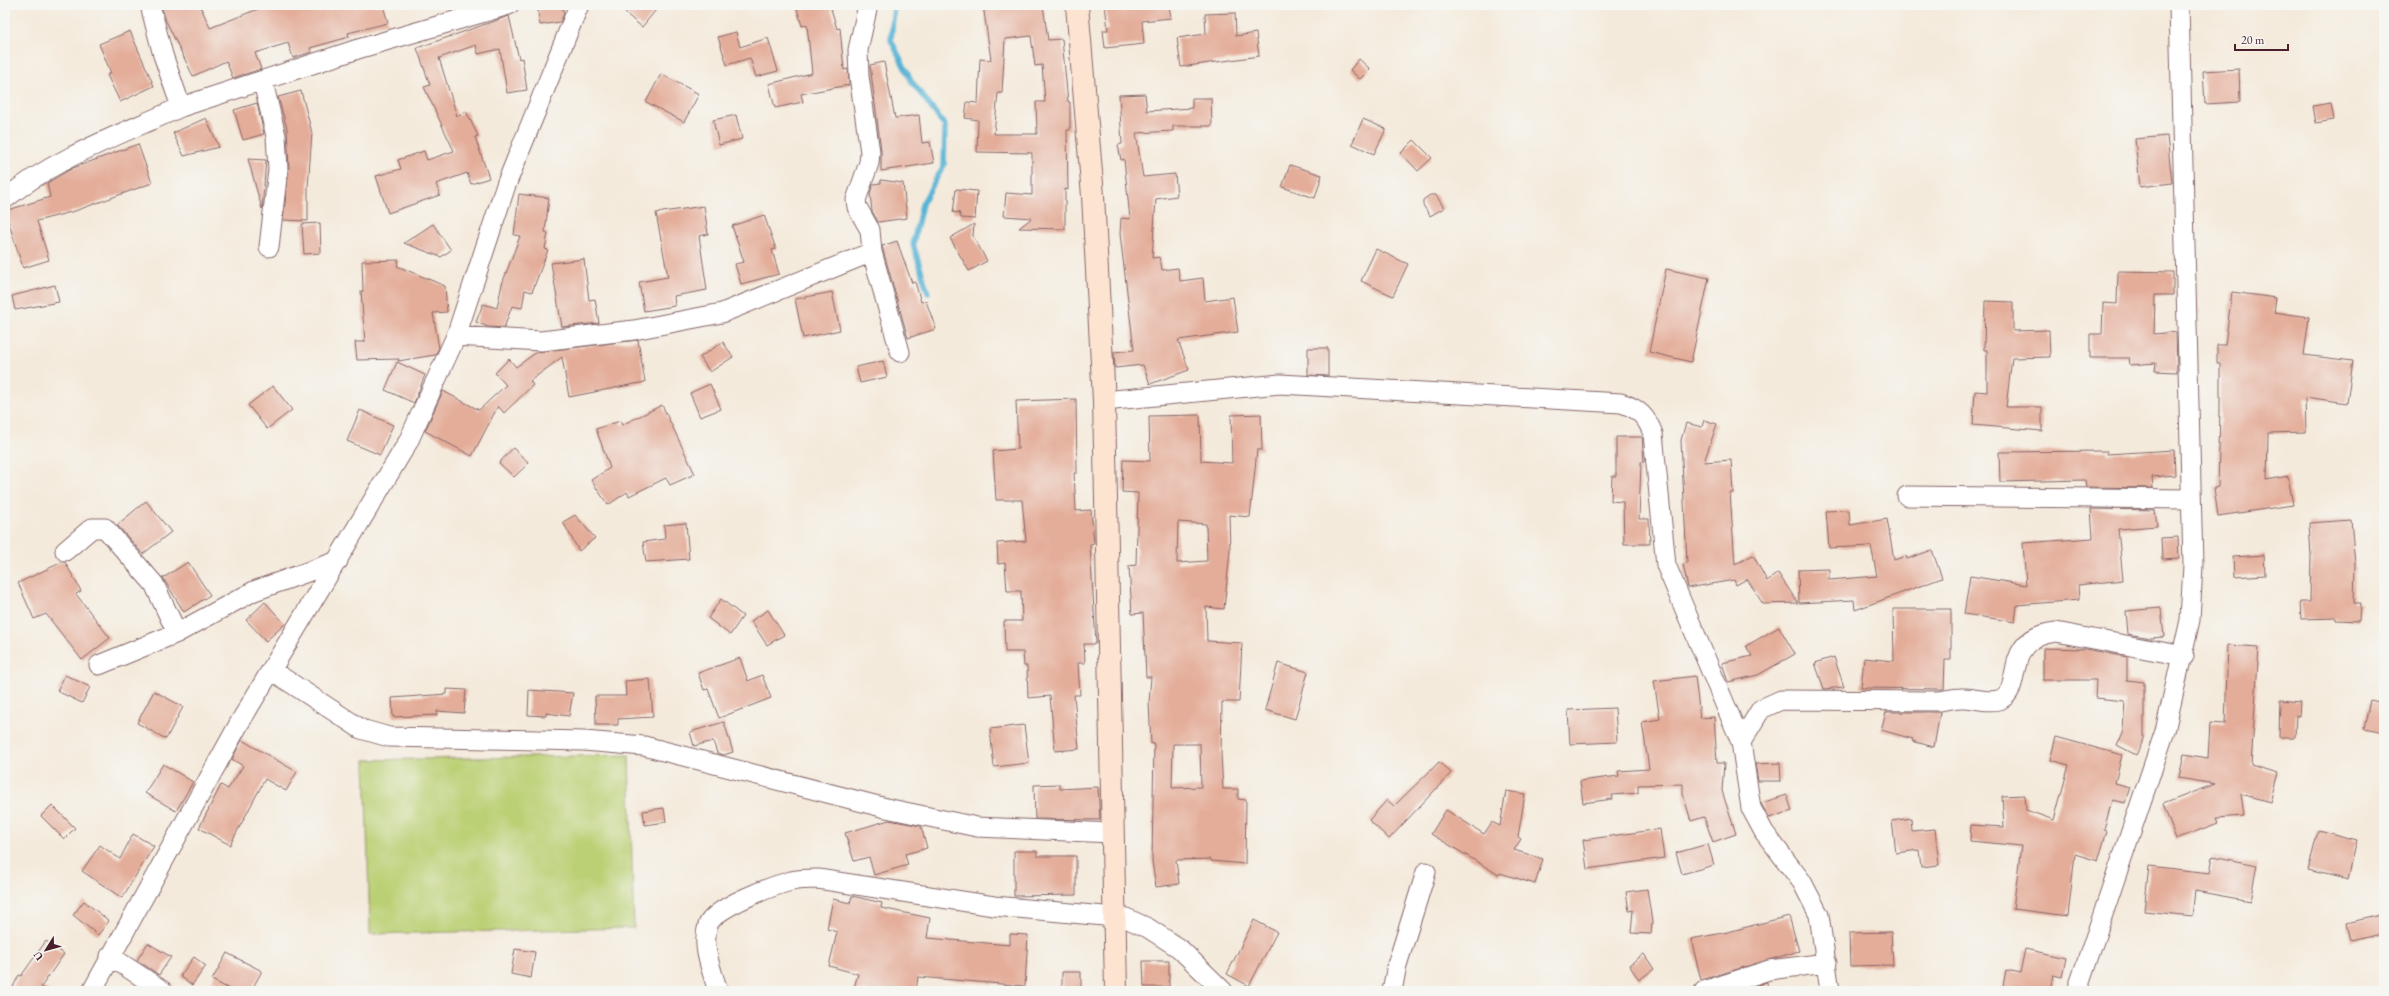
<svg xmlns="http://www.w3.org/2000/svg" width="2389" height="996" viewBox="0 0 2389 996" font-family="'EB Garamond',serif">
  <style>
    .green { fill: #bbd074; stroke: #827850 }
    .lines { fill: none; stroke-linecap: round; stroke-linejoin: round }
    .stream { stroke: #57b4d5; stroke-width: 5.5 }
    .building { fill: #e4ad9a; fill-rule: evenodd }
    .street-casing { stroke: #866669; stroke-width: 21 }
    .secondary-casing { stroke: #866669; stroke-width: 24 }
    .street { stroke: #fff; stroke-width: 19 }
    .secondary { stroke: #fde4d1; stroke-width: 22 }
  </style>
  <rect width="100%" height="100%" fill="#f6f6f2"/>
  <filter id="ink" filterUnits="userSpaceOnUse"><feTurbulence type="fractalNoise" baseFrequency=".025" numOctaves="2"/><feDisplacementMap in="SourceGraphic" scale="8" xChannelSelector="R" yChannelSelector="G"/><feConvolveMatrix kernelMatrix="1 2 1 2 8 2 1 2 1" color-interpolation-filters="sRGB"/></filter>
  <filter id="wash" filterUnits="userSpaceOnUse"><feTurbulence type="fractalNoise" baseFrequency=".012" numOctaves="4" result="noise"/><feDisplacementMap in="SourceGraphic" scale="16" xChannelSelector="R" yChannelSelector="G"/><feGaussianBlur stdDeviation="0.9" result="paint"/><feColorMatrix in="noise" values="0 0 0 0 0 0 0 0 0 0 0 0 0 0 0 0 0 1.4 0 .05"/><feComposite in="paint" operator="in"/></filter>
  <g filter="url(#wash)">
    <rect width="100%" height="100%" fill="#f4eadb"/>
    <path class="green" d="M629,755L634,928L370,934L365,760Z"/>
    <g class="lines">
      <path class="stream" d="M894,5L891,40L912,82L945,126L944,165L922,204L913,244L928,293"/>
    </g>
    <g id="blocks">
      <path class="building" d="M161,5H200L210,28L268,5H294L296,11L316,5H383L388,23L348,33L349,37L310,48L312,52L293,58L288,43L255,53L261,69L233,78L226,61L193,76L166,21Z
        M537,5H562L564,14L560,22L540,25Z
        M631,5H660L642,27L625,13Z
        M796,5H830L837,29L840,28L844,70L848,69L849,85L801,94L803,102L775,108L769,84L812,73L807,25L802,26Z
        M983,5H1043L1048,40L1062,39L1068,102H1070V130H1067L1068,190L1065,189V229L1019,228L1032,218L1004,216L1006,193L1032,195V153L977,152L978,120L965,118L967,102L978,103L980,59L991,60ZM1031,36L1035,66L1042,65L1045,102H1036L1037,134H994L998,93H1002L1005,39Z
        M1105,5H1169L1171,18L1142,21L1144,44L1105,48L1103,30H1108Z
        M1235,13L1236,36L1256,33L1259,56L1181,67L1177,38L1206,34L1205,14Z
        M509,16L519,59L522,58L527,90L507,93L500,49L478,54L476,45L439,58L457,116L466,111L478,136L475,137L489,178L471,184L467,173L436,184L440,195L388,213L376,176L401,169L398,160L424,151L427,160L454,151L424,87L430,85L417,48Z
        M130,31L154,86L120,102L107,75L111,73L99,44Z
        M736,32L740,47L768,38L778,71L756,77L750,58L727,65L718,37Z
        M1359,59L1370,69L1360,79L1350,70Z
        M884,62L895,118L919,115L922,143L930,142L934,163L881,171V150L870,65Z
        M2239,69L2240,102L2205,104L2203,71Z
        M661,74L699,94L684,122L646,102Z
        M301,91L312,133L308,187V221L283,220L289,168L287,128L278,97Z
        M1145,94L1147,111L1192,108V98H1211L1212,126H1173V131L1136,133L1143,177L1175,174L1177,196L1156,199L1152,258L1160,257L1162,270L1178,268L1180,281L1203,278L1205,301L1233,297L1238,332L1178,340L1189,370L1150,384L1143,365L1115,368L1114,352L1134,350L1120,234L1121,218L1130,219L1124,159L1121,160L1118,145L1122,144L1119,95Z
        M257,103L264,134L243,140L234,110Z
        M2331,103L2334,120L2316,123L2313,106Z
        M736,115L742,139L719,145L713,120Z
        M206,118L219,147L184,156L173,133Z
        M1363,119L1386,129L1374,154L1352,144Z
        M2167,136L2172,183L2140,187L2135,139Z
        M1414,140L1432,158L1418,171L1401,153Z
        M138,144L152,183L75,211L37,221L49,260L23,268L5,211L50,197L47,183L73,168Z
        M248,159L266,160L262,209Z
        M1290,165L1322,175L1315,198L1282,187Z
        M881,180L903,183L907,218L878,222L872,211L870,193L873,184L881,183Z
        M956,189L977,191L975,219L961,218L959,212L953,213Z
        M519,194L549,198L545,232L548,233L545,249L548,250L532,292L525,290L522,308L512,306L504,328L488,327L476,322L483,304L497,308L502,284L520,236L514,235Z
        M1430,195H1436L1444,208L1430,216L1423,205V200Z
        M704,206L708,234L699,236L707,290L674,296L675,306L644,311L639,282L668,277L656,213Z
        M764,215L776,249L772,250L779,274L741,284L735,264L744,262L732,226Z
        M320,223L321,253L304,254L302,224Z
        M433,224L451,250L441,257L404,243Z
        M974,224L973,236L987,261L969,271L950,238Z
        M897,241L912,283L915,282L921,302L926,301L936,329L908,338L883,250L882,246Z
        M1376,249L1408,264L1393,296L1361,281Z
        M584,259L589,300L595,299L599,323L562,327L551,263Z
        M399,260L397,266L445,286L447,312L433,313L439,348L435,355L398,361L399,359L357,360L355,342H365L361,291H363L362,261Z
        M1666,269L1709,278L1691,362L1649,352Z
        M2118,271L2173,272V295H2155L2154,334L2176,332L2177,372L2155,371L2156,363L2130,365L2129,358H2090V334H2102L2103,303L2117,304Z
        M55,285L59,302L15,310L12,296Z
        M832,292L840,330L803,338L795,299Z
        M2232,292L2276,298L2274,312L2309,317L2304,355L2353,361L2347,403L2305,397L2306,432L2268,433L2267,480L2288,476L2293,505L2218,516L2214,488L2218,487L2220,411V364H2217V345H2225Z
        M1985,301L2013,302V331L2049,330L2050,357L2012,358L2006,407H2042V431L1973,425L1975,391L1987,392V350H1984Z
        M638,340L645,382L569,397L562,357L530,381L533,385L504,413L498,406L472,456L425,431L443,391L479,410L506,385L495,373L509,359L516,367L537,352Z
        M723,342L733,357L710,372L700,357Z
        M1308,348H1328V376L1308,375Z
        M883,361L887,377L860,383L856,367Z
        M397,362L425,375L414,403L385,390Z
        M710,384L721,409L700,417L690,393Z
        M273,386L292,410L267,429L248,405Z
        M1076,399L1077,473H1074L1076,511L1091,510L1094,543L1090,544L1096,644H1084L1085,663H1078L1080,695H1074L1079,749L1055,751L1050,696L1028,698L1027,666H1024L1023,652H1005L1004,621H1022L1021,591H1007L1005,563L998,564L997,543L1026,541L1022,500H996L993,451L1018,449L1016,401Z
        M662,405L695,474L670,485L666,478L629,496L627,492L608,505L591,480L610,468L596,429L620,421L622,425Z
        M360,410L393,425L380,455L347,441Z
        M1261,414L1262,450H1257L1250,517L1229,515L1230,551L1224,609L1206,607L1207,641L1242,643L1239,702H1222L1221,754L1223,789H1238V799L1246,800L1245,864L1211,861V859L1176,860L1179,884L1156,887L1152,861L1154,743L1151,744L1149,703L1151,677H1146L1143,613L1132,614L1129,566L1136,565L1138,493L1122,492L1123,460L1150,461L1149,416L1200,415L1201,461L1232,463L1231,415ZM1178,522L1206,524L1207,561L1177,563ZM1173,744H1200L1201,787L1172,788Z
        M1704,420L1717,424L1704,462L1731,460L1733,493H1730L1735,564L1753,555L1767,581L1778,573L1798,603L1763,604L1747,579L1736,585L1734,580L1688,588L1683,564L1687,563L1681,440L1686,423L1702,427Z
        M1616,437H1642L1644,462H1641L1639,519H1649L1650,544H1624L1623,502L1611,501L1612,476H1616Z
        M513,448L529,463L514,477L499,463Z
        M2174,450L2175,475L2152,477L2153,488L2086,487L2085,480L2000,482L1999,452L2107,451V454Z
        M146,501L171,532L143,554L117,525Z
        M2091,509L2155,510L2157,526L2118,529L2123,580L2078,585L2079,600L2017,605L2015,622L1964,614L1970,576L2026,585L2023,543L2093,538Z
        M1849,510L1850,525L1887,519L1894,560L1906,556L1907,559L1932,550L1942,578L1855,610L1854,600L1799,603L1798,570L1829,569V580L1877,576L1871,546L1829,548L1826,511Z
        M575,515L595,538L579,551L563,522Z
        M2351,520L2355,564L2354,603H2360L2359,621L2336,620V618L2301,619L2300,602H2310L2311,556L2309,523Z
        M686,523L689,559L646,562L643,542L665,539L664,525Z
        M2178,537L2179,558L2162,559L2161,538Z
        M2264,555L2265,575L2234,577L2233,557Z
        M62,562H65L81,591L76,594L110,638L82,660L46,614L34,619L18,583Z
        M188,562L210,595L184,612L163,578Z
        M721,599L743,616L730,635L708,618Z
        M265,602L285,624L266,641L246,620Z
        M2161,608L2164,637L2150,638L2128,634L2126,611Z
        M1893,609H1951V660H1945L1944,689L1861,688L1864,658L1894,661Z
        M768,610L784,635L767,645L751,621Z
        M1779,627L1795,654L1758,675L1728,682L1722,663L1752,656L1746,646Z
        M2228,645L2259,647L2251,765L2278,773L2270,802L2241,794L2244,816L2216,818L2218,823L2176,839L2163,804L2215,784L2179,778L2184,754L2208,758L2210,723L2225,724Z
        M2043,648L2086,649L2127,657V680L2144,682V739L2136,755L2117,745L2123,731L2125,701L2095,698L2096,680H2043Z
        M1834,657L1844,687L1824,689L1815,663Z
        M740,658L748,681L762,675L771,698L719,718L708,689L704,690L698,673Z
        M1278,663L1308,672L1295,719L1265,710Z
        M65,675L90,687L82,703L57,691Z
        M1695,676L1700,718L1714,717L1717,763H1724L1722,791L1736,834L1713,842L1704,817L1691,821L1683,794V784L1638,785V793L1612,795L1613,799L1583,803L1580,781L1619,776L1618,771L1649,769L1642,722L1660,719L1654,681Z
        M650,679L653,717L618,719V725H596L595,696H626L625,681Z
        M447,689L466,690L464,713L437,711V715L393,717L392,698L447,694Z
        M529,690L573,693L569,716L546,713V716L528,715Z
        M154,691L183,707L166,739L137,723Z
        M2280,700L2300,702L2299,716L2296,715L2295,737H2279Z
        M2370,700L2384,703V733L2364,729Z
        M1615,708L1617,742L1570,744L1568,710Z
        M1886,712H1940L1934,747L1912,741L1913,739L1881,730Z
        M724,722L733,752L724,755L717,753L713,741L694,746L690,732Z
        M1024,725L1029,763L994,767L990,729Z
        M2056,737L2122,755L2115,783L2130,787L2125,803L2112,800L2104,830L2107,831L2098,861L2075,854L2068,916L2013,909L2021,846L1970,841L1971,825L2004,827L2002,796L2025,795L2026,810L2054,820L2069,765L2050,760Z
        M242,740L297,772L286,791L265,779L230,845L199,828L221,785L228,789L243,766L232,759Z
        M1439,762L1451,773L1389,839L1369,820L1387,800L1394,806Z
        M1780,763L1781,781H1758L1755,764Z
        M163,764L193,782L176,811L145,793Z
        M1060,784V789L1098,787L1100,820L1035,819L1034,785Z
        M1506,791L1525,794L1518,837L1521,839L1514,850L1543,859L1535,884L1500,873L1499,875L1431,834L1446,810L1484,834L1492,822L1500,826Z
        M1787,795L1792,811L1769,818L1761,803Z
        M52,805L75,828L64,839L41,816Z
        M664,808L666,822L645,825L643,811Z
        M1911,818L1912,831L1935,829L1939,865L1921,867L1919,850L1896,853L1892,821Z
        M889,820L921,826L927,848L905,854L908,865L874,875L869,857L854,861L845,833Z
        M1660,829L1664,858L1587,869L1583,840Z
        M2318,830L2357,840L2348,880L2308,870Z
        M133,834L154,846L122,898L82,871L100,845L120,859Z
        M1708,844L1714,865L1682,874L1676,853Z
        M1014,851H1037V856H1076V895L1014,896Z
        M2213,856L2257,865L2250,901L2195,891L2192,916L2144,911L2149,866L2210,873Z
        M1647,889L1652,922L1651,934L1631,933L1633,910L1629,911L1626,892Z
        M852,896L882,903L881,908L930,918L927,938L1010,945V934L1028,935L1025,986L918,977L916,991H853L858,974L829,966L837,932L827,929L833,899L850,903Z
        M84,901L109,921L98,935L73,915Z
        M2384,914V933L2351,941L2347,923Z
        M1789,916L1799,951L1701,980L1691,939L1728,932Z
        M1254,920L1277,932L1249,986L1227,974Z
        M1891,932L1893,965L1850,966L1849,933Z
        M46,941L64,954L41,987L50,991H11L19,975L21,976Z
        M148,943L171,957L159,975L137,960Z
        M515,949L535,952L531,978L511,974Z
        M2025,949L2066,958L2062,977L2053,975L2050,991H2002L2006,970L2020,973Z
        M227,953L262,971L251,991H233L212,980Z
        M1644,954L1654,969L1639,980L1629,965Z
        M194,957L206,966L192,985L180,976Z
        M1143,961H1169V987H1144Z
        M1062,972H1081V991H1062Z
        M1767,982L1768,991H1743V990Z"/>
    </g>
  </g>
  <g filter="url(#ink)">
    <use href="#blocks" fill-opacity="0" stroke="#866669" stroke-width="1"/>
    <g class="lines">
      <defs>
        <path id="street" d="M150,5L163,55L181,107L358,49L509,5
          M263,82L276,136L278,169L269,247
          M5,199C56,157 122,134 181,107
          M872,252L900,352
          M456,336L541,341L634,330L722,313L872,252L870,230L857,207L856,200L869,163L870,152L859,76L858,50L868,5
          M1104,401L1280,384L1621,403C1638,408 1647,417 1653,434L1666,565L1741,742L1751,808L1764,832L1802,882L1819,915L1830,991
          M1907,496L2190,499
          M65,551L92,528H105L154,584L177,633
          M99,665L177,633L254,591L338,561
          M271,670L361,729L389,737L584,741L644,746L886,808L977,827L1112,833
          M1741,742L1761,709L1781,700L1939,701C1946,700 1954,698 1961,698C1972,697 1990,704 2001,699C2025,688 2000,638 2056,632L2184,656
          M110,956L163,991
          M92,991L240,722L408,442L456,336L506,185L579,5
          M718,991C712,971 701,946 708,925C714,907 773,886 791,881C800,879 809,879 818,879L994,906L1126,918L1148,928L1179,948L1223,991
          M1392,991L1397,965L1426,872
          M1704,991L1769,970L1827,963
          M2077,991L2165,731L2190,620L2193,565L2179,5"/>
        <path id="secondary" d="M1077,5L1093,196L1104,401L1116,991"/>
      </defs>
      <use href="#street" class="street-casing"/>
      <use href="#secondary" class="secondary-casing"/>
      <use href="#street" class="street"/>
      <use href="#secondary" class="secondary"/>
    </g>
  </g>
  <rect width="2389" height="996" fill="none" stroke="#f6f6f2" stroke-width="20"/>
  <g transform="translate(46 950) rotate(233)" stroke="#f6f6f2" stroke-width="3" paint-order="stroke">
  <path d="M0-3L7 15L0 10L-7 15Z" fill="#4a1f2b"/>
  <text y="-6" font-size="11" font-weight="bold" text-anchor="middle" fill="#4a1f2b">U</text>
  </g>
  <path d="M2235 44v6h53v-6" fill="none" stroke="#4a1f2b" stroke-width="2"/>
  <text x="2241" y="44" font-size="12" fill="#4a1f2b" stroke="#f6f6f2" stroke-width="3" paint-order="stroke">20 m</text>
</svg>
